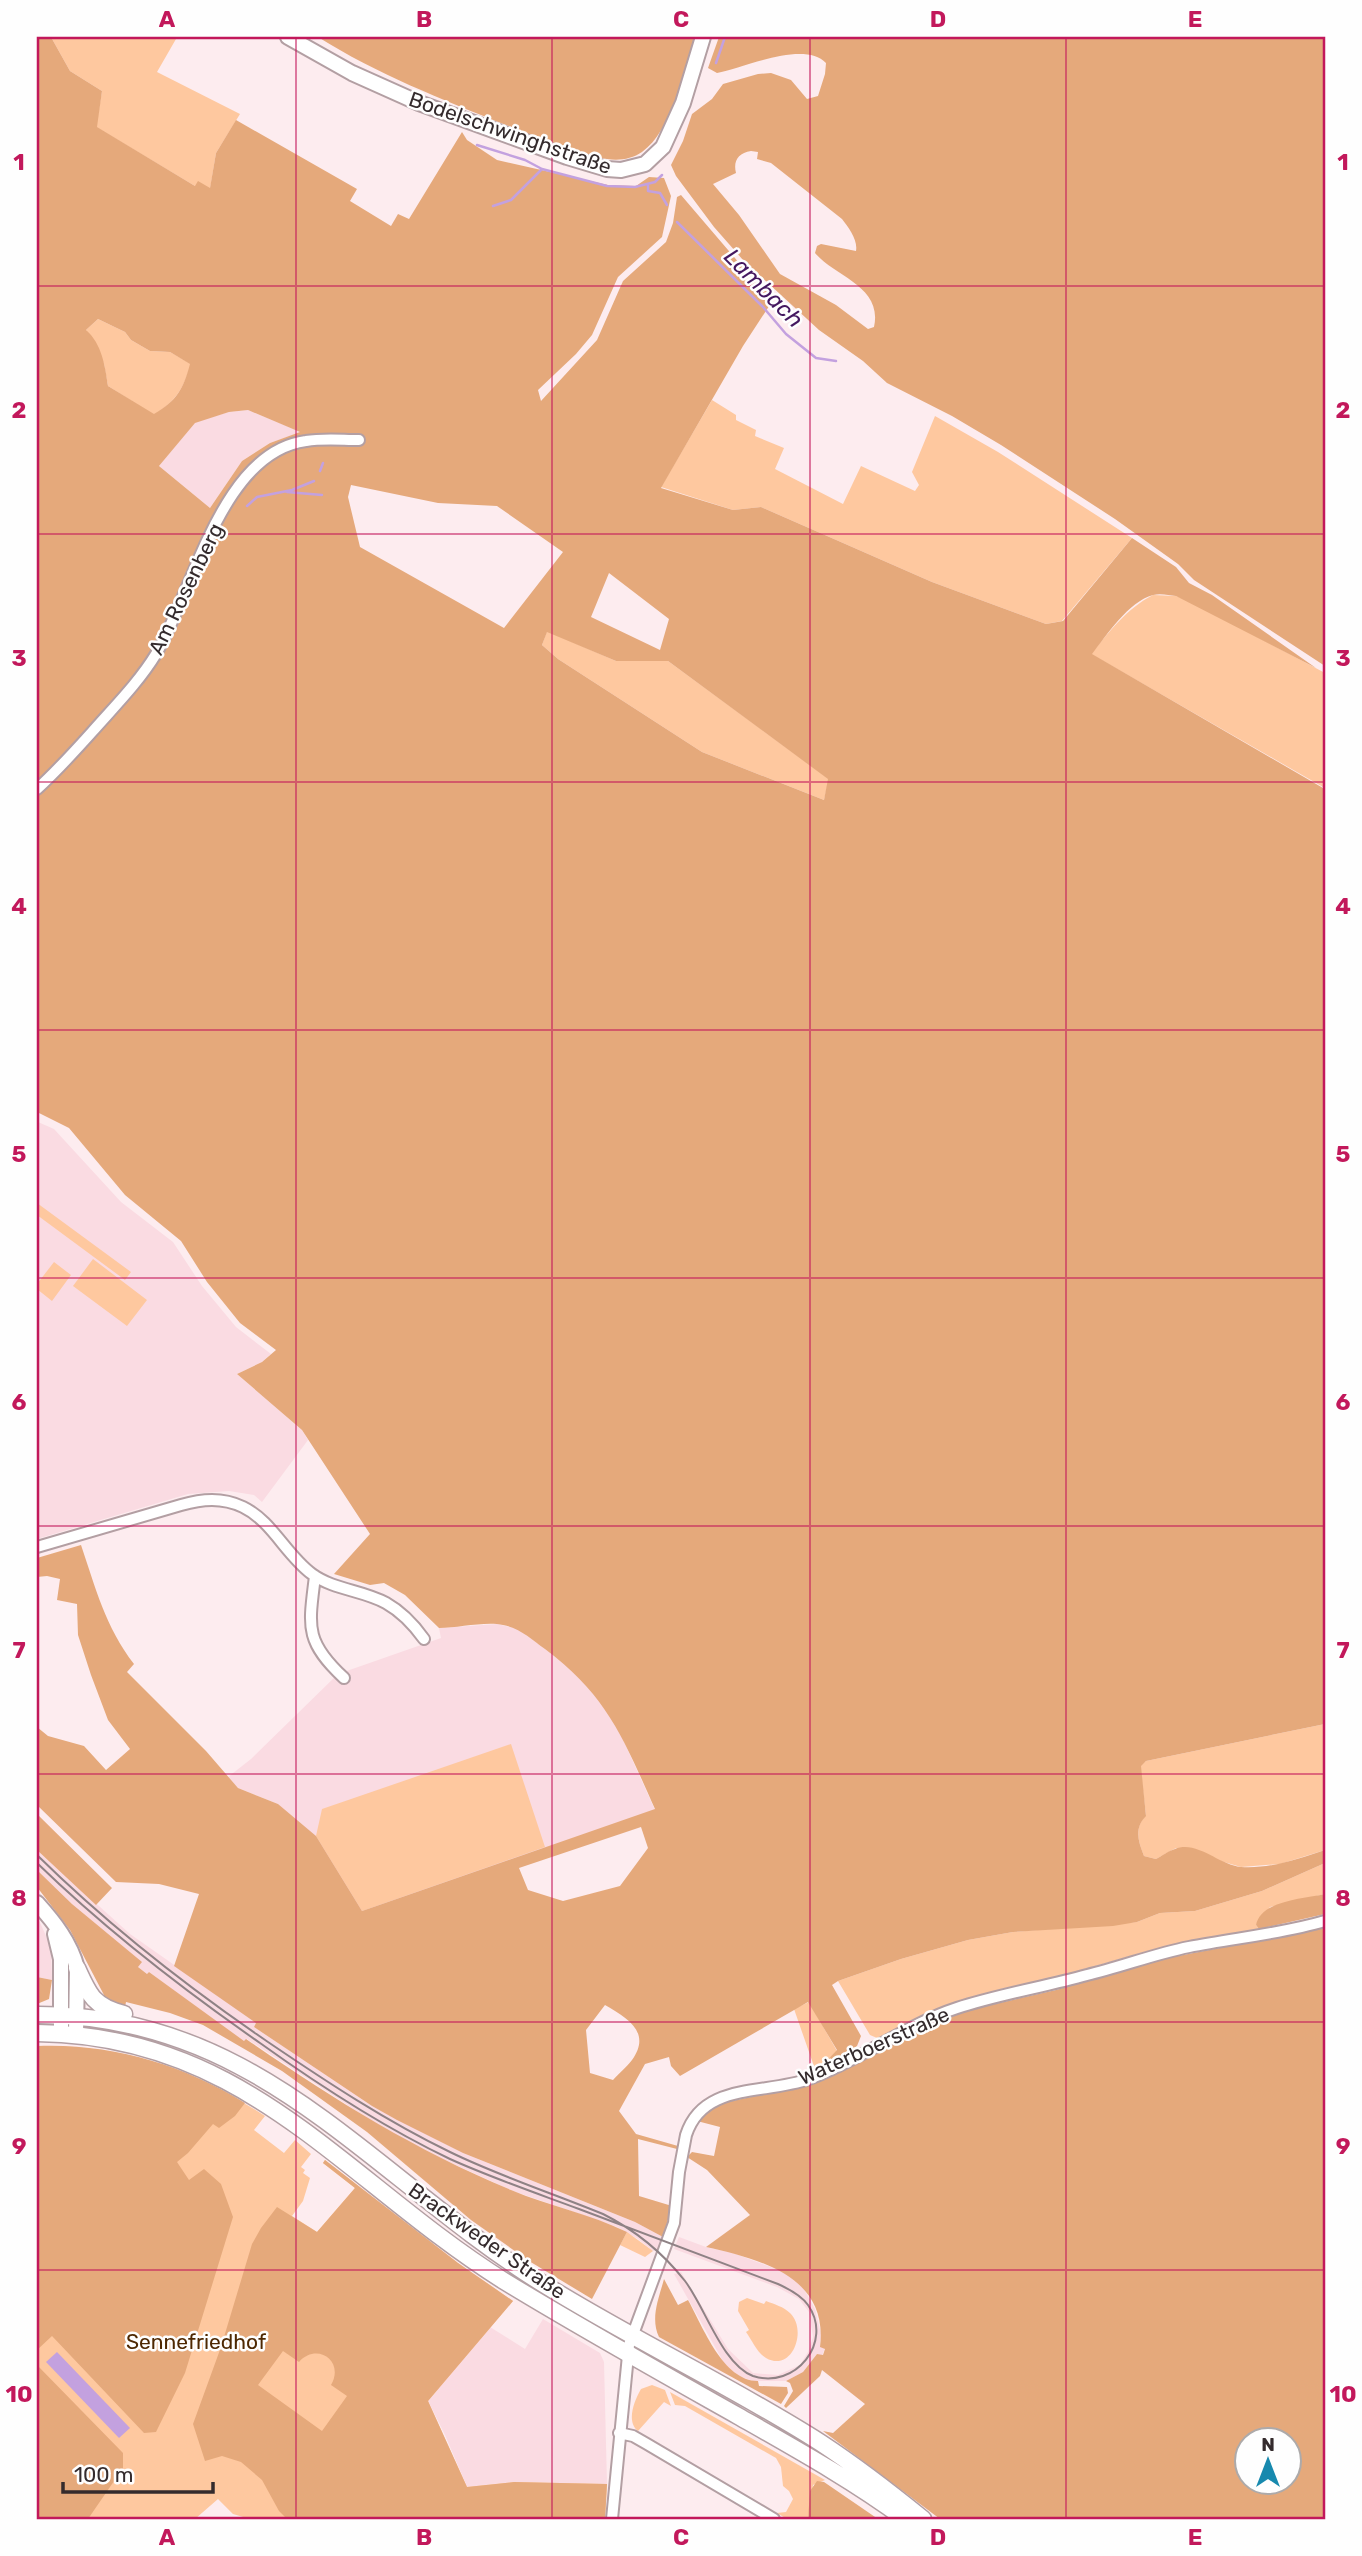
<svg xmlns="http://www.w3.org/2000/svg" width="1362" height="2556" viewBox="0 0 1362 2556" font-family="Rubik,sans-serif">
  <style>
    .built { fill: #fadbe2 }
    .green { fill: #fec89f }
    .forest { fill: #e5a97b; fill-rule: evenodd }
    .water { fill: #c3a1df }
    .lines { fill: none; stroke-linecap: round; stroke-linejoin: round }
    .stream { stroke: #c3a1df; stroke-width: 2.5 }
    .minor-casing { stroke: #b39fa3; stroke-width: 14 }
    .tertiary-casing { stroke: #b39fa3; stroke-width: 18 }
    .secondary-casing { stroke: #b39fa3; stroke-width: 19 }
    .minor { stroke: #fff; stroke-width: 10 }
    .tertiary { stroke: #fff; stroke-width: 14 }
    .secondary { stroke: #fff; stroke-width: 16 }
    .tram { stroke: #8f8285; stroke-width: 2 }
    .grid { fill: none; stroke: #c2185b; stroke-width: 2; stroke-opacity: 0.55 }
    .labels { text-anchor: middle; stroke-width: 5; stroke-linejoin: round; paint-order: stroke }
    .street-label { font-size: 21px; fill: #342b2d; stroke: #fefefe }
    .park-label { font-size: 21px; fill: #4e2802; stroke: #fefefe }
    .water-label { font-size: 23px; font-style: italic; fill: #44175f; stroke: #fefefe }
    .neatline { fill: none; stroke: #c2185b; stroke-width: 2.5 }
    .grid-label { font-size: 23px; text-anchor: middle; font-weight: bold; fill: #c2185b }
  </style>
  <rect width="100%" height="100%" fill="#fdecef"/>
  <path class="built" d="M248,410L301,432L270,443L242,461L210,508L159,466L195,422L229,412Z
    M38,1122L54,1129L121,1202L173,1242L202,1286L236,1327L271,1354L262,1362L237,1374L302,1430L308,1440L262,1502L254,1495L229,1491L188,1494L37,1539Z
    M497,1624L518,1629L565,1663L590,1688L616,1724L655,1810L362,1911L278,1804L238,1788L228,1777L251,1759L338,1674L441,1638L439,1628Z
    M37,1850L130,1934L257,2023L254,2027L372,2106L463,2153L635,2222L663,2237L658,2250L653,2251L638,2239L617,2227L513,2191L447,2161L387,2131L247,2039L244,2042L149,1972L147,1974L138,1967L141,1962L72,1904L37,1870Z
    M37,1916L51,1947L52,1980L37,1977Z
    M679,2237L706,2247L733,2253L787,2273L803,2287L815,2309L821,2334L820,2346L825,2348L822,2356L817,2354L803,2372L786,2381H752L734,2374L724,2363L674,2274L681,2272L728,2349L753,2373L778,2375L800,2365L808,2352L813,2337L809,2312L799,2299L777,2287L674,2249Z
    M543,2319L600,2353L604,2362L607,2484L514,2482L467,2487L445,2435L428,2401L490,2327L525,2349Z"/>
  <path class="green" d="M51,37H171L176,39L157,72L240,114L216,153L210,189L195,186L96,127L102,91L70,71Z
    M98,319L125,332L131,340L150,351L170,352L191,364C183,389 177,400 154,415L108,386L104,364L86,330Z
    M712,400L736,415V420L756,430L755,436L784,448L775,469L843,504L861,466L915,491L919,485L912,472L935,416L998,452L1132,538L1062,621L1046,624L932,582L761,507L733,510L661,487Z
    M1153,595L1176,596L1190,601L1325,673V798L1323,787L1091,654C1110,631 1126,609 1153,595Z
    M547,631L616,661H668L829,779L824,800L702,752L558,659L542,645Z
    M37,1203L131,1272L125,1280L37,1215Z
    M93,1259L147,1300L127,1326L73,1286Z
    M54,1262L71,1275L52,1301L37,1289V1284Z
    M1325,1724V1850L1280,1864L1241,1867L1176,1848L1156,1859L1144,1856C1138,1841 1134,1828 1146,1815L1140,1766L1146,1761Z
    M511,1744L545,1847L362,1911L316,1836L322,1809Z
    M1325,1863V1894L1270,1907L1256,1925L1259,1929L1148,1951L1061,1976L1001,1989L928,2015L877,2038L870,2035L838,1981L901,1959L968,1940L1013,1932L1137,1922L1160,1913L1195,1911L1262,1891Z
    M809,2002L837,2051L816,2072L794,2009Z
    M37,2046C121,2044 195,2071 265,2116L254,2130L284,2153L295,2140L311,2154L301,2167L305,2170L303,2173L310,2178L303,2201L292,2216L317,2232L355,2188L323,2163L325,2160L458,2263L513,2301L428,2401L467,2487L514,2482L607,2484L605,2519H250L233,2514L218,2499L195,2519H37Z
    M627,2232L653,2251L645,2257L620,2245Z
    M747,2298L764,2304L766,2301C774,2304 784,2307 790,2313C808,2330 792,2373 766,2358C757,2353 752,2340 746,2332L749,2330L738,2311L739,2302Z
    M652,2385L665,2390L671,2406L664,2402L638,2431C626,2422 634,2401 641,2389Z
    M670,2392L825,2480L813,2485L808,2519H787L777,2513L786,2512L793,2499L789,2491L783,2486L781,2467L776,2458L685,2406L675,2405Z"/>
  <path class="forest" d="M37,37H51L70,71L102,91L97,127L195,186L198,181L210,188L216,153L236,120L357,189L350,201L391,226L398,214L409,219L462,132L467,140L497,160L608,185L636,186L649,177L664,178L671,196L662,237L618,277L592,335L576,354L538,390L541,401L597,340L623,281L666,242L673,223L677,197L681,195L740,264L775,297L743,346L661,488L733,510L761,507L932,582L1046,624L1063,621L1132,538L1176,567L1189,583L1212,595L1316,668L1176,596C1169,595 1160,593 1153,595C1129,601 1106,636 1092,654L1323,788L1325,798V1724L1146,1761L1141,1766L1146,1816C1134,1828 1138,1841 1144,1856L1156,1859C1162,1856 1168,1851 1175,1849C1197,1840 1219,1865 1241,1867C1270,1869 1298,1859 1325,1850V1863L1262,1891L1195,1911L1160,1913L1137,1922L1113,1926L1013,1932L968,1940L901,1959L838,1981L832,1985L861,2036L857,2046L816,2072L837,2050L808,2002L680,2076L671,2066L669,2057L645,2064L619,2111L636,2134L678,2146L677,2149L638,2139L639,2196L672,2206L663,2237L635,2222L463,2153L397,2120L372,2106L254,2027L256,2023L174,1966L199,1894L159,1884L116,1882L37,1805V1727L48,1736L84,1746L106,1770L130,1749L108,1720L91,1675L78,1635L77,1604L57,1600L60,1579L47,1576L37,1577V1558L81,1545C96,1589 105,1626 134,1664L127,1672L206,1751L238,1788L278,1804L316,1836L362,1911L655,1809C624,1740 608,1696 545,1649C531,1639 520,1628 503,1625C486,1621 458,1628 439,1628L405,1595L384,1583L370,1585L334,1574L370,1534L302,1430L237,1374L262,1362L276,1350L240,1323L207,1282L181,1241L125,1195L69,1128L37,1112ZM98,319L125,332L131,340L150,351L170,352L190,364C183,390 177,400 154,414L108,386C105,366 102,344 86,330ZM248,410L300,432L270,443L242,461L210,508L159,466L195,423L229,412ZM351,485L438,503L497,506L563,552L504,628L360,547L348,497ZM609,573L669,619L660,650L591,617ZM547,632L616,661H668L828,779L824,800L702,752L558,659L542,645ZM641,1827L648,1848L620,1886L563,1901L528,1890L519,1868ZM605,2005C627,2018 652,2032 632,2060C627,2067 619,2073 613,2080L590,2073L586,2030Z
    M318,37H695C684,70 672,131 642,152C632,159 619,161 607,159C572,155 538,137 506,125C441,99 377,74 318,37Z
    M719,37H1325V666L1194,580L1178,564L1115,519L1001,445L952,416L887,383L863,361L819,330L743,260L714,227L676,176L671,165L683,141L692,114L712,99L723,84L758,74L771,73L791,80L807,99L818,96L825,74L826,63C804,40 743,68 717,73L708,68ZM751,151L758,152L757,159L771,163L842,219C849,228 858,240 856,251L821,244L817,246L815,253C835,277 883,286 874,327L868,329L836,305L780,274L739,215L713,184L736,173C733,161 738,153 751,151Z
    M37,1814L112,1888L96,1905L37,1850Z
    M37,1870L72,1904L142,1962L138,1967L147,1974L149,1972L244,2041L246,2039C333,2099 413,2149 511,2190C549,2206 590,2214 627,2232L592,2299L529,2261L471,2220L367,2132L282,2071L203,2025L170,2013L126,2002L125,2007L112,2004L103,1997L104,1995L70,1930L37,1887Z
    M1325,1894V1914L1259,1929L1256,1925C1261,1900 1304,1899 1325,1894Z
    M1325,1928V2519H940L823,2431L833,2433L865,2404L822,2370L820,2376L786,2408L784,2406L793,2391L790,2383L786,2381L803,2372L817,2354L823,2355L825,2349L820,2347C829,2276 759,2259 706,2247L750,2215L707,2170L687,2157L692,2152L714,2156L720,2127L697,2121L711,2107L727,2102L803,2086L906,2036L968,2010L1056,1990L1162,1959ZM1246,2440H1288V2482H1246Z
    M37,1977L52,1980L49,1999L37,2004Z
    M37,2046C110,2043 183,2064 245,2103L235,2116L219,2128L213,2124L188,2153L177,2162L189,2180L204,2169L221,2184L233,2217L185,2373L156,2432L144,2433L52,2336L37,2350Z
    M325,2160L458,2263L513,2301L428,2401L467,2487L514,2482L607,2484L605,2519H287L279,2511L262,2480L241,2462L222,2456L205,2461L193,2424L221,2347L252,2244L261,2228L277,2207L317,2232L355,2188L323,2163ZM283,2351L299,2362C317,2342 345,2361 331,2385L347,2396L322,2431L258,2385Z
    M664,2279L678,2305L688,2300C703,2327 723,2381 758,2381L759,2386L787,2387L788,2393L781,2404L659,2337C650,2318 659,2298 664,2279Z
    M37,2365L123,2453V2468L88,2519H37Z
    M817,2481L824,2482L878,2519H808L810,2491Z"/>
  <path class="water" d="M57,2352L130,2428L119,2438L46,2362Z"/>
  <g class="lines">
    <path class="stream" d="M716,63L725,37
      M477,145L525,160L542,169L607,186L635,187L655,182L662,175
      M648,185V191L660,193L667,205
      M493,206L511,200L542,169
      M677,222L763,307L786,334L816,358L836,361
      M320,471L323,463
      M287,492L322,495
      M247,506L257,497L292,490L314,481"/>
    <defs>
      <path id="minor" d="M37,789C57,771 74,752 92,732C114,707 139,682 156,654C193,592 221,452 306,441C323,438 342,440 359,440
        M37,1547L181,1505C202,1499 222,1497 243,1507C272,1521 286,1555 312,1574C334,1590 362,1590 386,1603C402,1612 414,1625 424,1639
        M315,1576C309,1626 304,1641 344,1678
        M619,2433L633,2436L647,2444L774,2519
        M612,2519L629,2345L674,2223L679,2172L686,2135C703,2082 764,2095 809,2079C861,2060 905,2025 957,2008C1000,1994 1044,1987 1087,1975C1121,1967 1154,1954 1189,1947C1234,1938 1281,1934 1325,1921"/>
      <path id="tertiary" d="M288,37L352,73L419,103L567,157L607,169L621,170L645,164L663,147L683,103L703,37
        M37,1903C55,1923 70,1942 77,1968L76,2035
        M55,1934L61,1959V2034"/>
      <path id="secondary" d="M77,1968C89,1995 94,2007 124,2014
        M37,2015C260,2014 372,2178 545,2285C635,2341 732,2386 821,2443C856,2466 891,2493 923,2519
        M37,2033C247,2035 343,2180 504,2281C581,2328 660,2372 738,2416C796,2449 852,2480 905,2519"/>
    </defs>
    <use href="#minor" class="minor-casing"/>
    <use href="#tertiary" class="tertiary-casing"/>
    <use href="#secondary" class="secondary-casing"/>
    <use href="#minor" class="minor"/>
    <use href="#tertiary" class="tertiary"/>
    <use href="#secondary" class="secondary"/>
    <path class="tram" d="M37,1855C108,1925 186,1986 268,2042C327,2082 386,2121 450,2152C499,2176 552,2193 603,2214C635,2230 663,2253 685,2281C705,2307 722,2364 753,2376C795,2390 834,2342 808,2305C801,2295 789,2289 778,2284C711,2259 645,2234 579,2209C536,2193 492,2178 450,2159C383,2127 320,2086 260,2043C181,1988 106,1930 37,1863"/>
  </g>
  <path class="grid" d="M296,37V2519M552,37V2519M810,37V2519M1066,37V2519M37,286H1325M37,534H1325M37,782H1325M37,1030H1325M37,1278H1325M37,1526H1325M37,1774H1325M37,2022H1325M37,2270H1325"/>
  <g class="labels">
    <g class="street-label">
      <text transform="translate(510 133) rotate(19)" y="7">Bodelschwinghstraße</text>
      <text transform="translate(186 589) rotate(-64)" y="7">Am Rosenberg</text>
      <text transform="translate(874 2046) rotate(-24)" y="7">Waterboerstraße</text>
      <text transform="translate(487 2241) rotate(35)" y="7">Brackweder Straße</text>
    </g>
    <g class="park-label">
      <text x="196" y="2349">Sennefriedhof</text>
    </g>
    <g class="water-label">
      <text transform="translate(764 288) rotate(45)" y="8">Lambach</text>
    </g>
  </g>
  <rect width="1362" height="2556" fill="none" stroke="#fefefe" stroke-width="77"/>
  <g transform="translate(1268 2461)"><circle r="33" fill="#fefefe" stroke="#adaaaa" stroke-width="2"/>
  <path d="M0-5L12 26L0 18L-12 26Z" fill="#1789ae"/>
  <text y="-10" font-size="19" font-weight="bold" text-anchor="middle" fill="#342b2d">N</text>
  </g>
  <path d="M63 2482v10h150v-10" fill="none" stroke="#342b2d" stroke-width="3.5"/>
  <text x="74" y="2482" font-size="21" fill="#342b2d" stroke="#fefefe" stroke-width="5" paint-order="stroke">100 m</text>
  <rect x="38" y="38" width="1286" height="2480" class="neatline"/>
  <g class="grid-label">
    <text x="167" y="27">A</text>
    <text x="424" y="27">B</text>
    <text x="681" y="27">C</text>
    <text x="938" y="27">D</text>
    <text x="1195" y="27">E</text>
    <text x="19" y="170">1</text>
    <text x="1343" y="170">1</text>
    <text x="19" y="418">2</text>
    <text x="1343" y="418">2</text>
    <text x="19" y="666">3</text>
    <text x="1343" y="666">3</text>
    <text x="19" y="914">4</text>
    <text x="1343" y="914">4</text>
    <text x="19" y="1162">5</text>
    <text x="1343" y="1162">5</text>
    <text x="19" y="1410">6</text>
    <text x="1343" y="1410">6</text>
    <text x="19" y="1658">7</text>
    <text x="1343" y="1658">7</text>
    <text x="19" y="1906">8</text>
    <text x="1343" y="1906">8</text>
    <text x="19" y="2154">9</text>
    <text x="1343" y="2154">9</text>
    <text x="19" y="2402">10</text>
    <text x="1343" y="2402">10</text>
    <text x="167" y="2545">A</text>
    <text x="424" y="2545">B</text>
    <text x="681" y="2545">C</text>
    <text x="938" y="2545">D</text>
    <text x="1195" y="2545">E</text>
  </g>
</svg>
